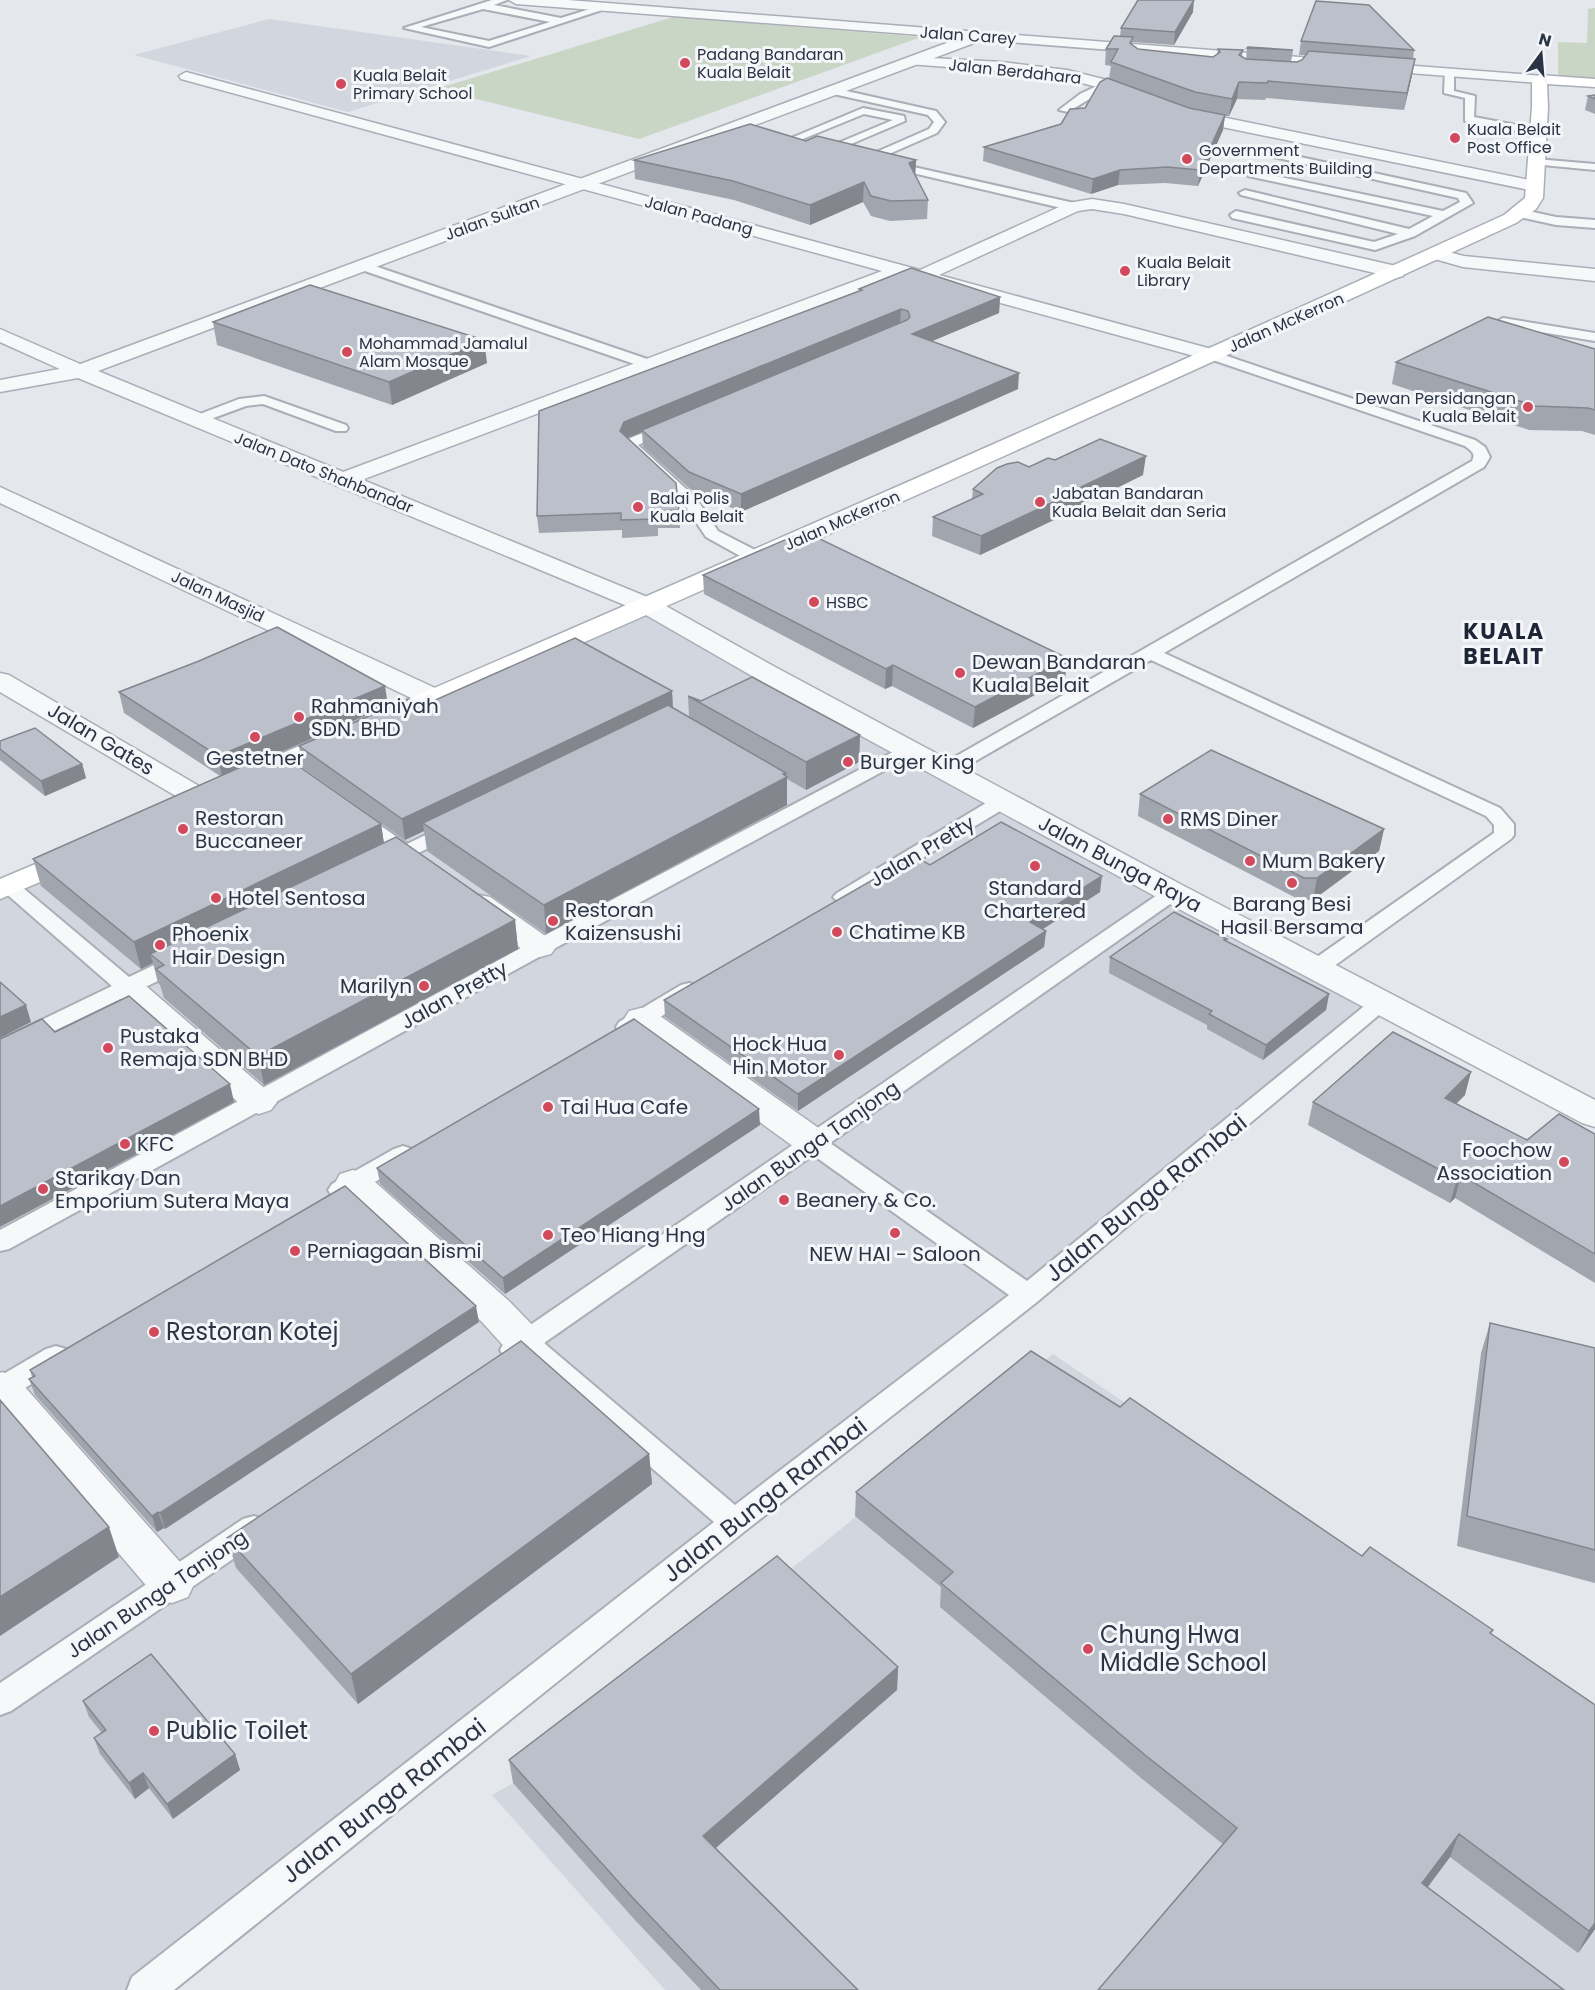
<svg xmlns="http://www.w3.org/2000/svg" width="1595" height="1990" viewBox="0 0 1595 1990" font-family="Poppins,sans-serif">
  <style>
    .built { fill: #d2d6de }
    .green { fill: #c9d6c5 }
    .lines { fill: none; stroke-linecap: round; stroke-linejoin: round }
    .service-casing { stroke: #a9aeb7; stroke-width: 4 }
    .pedestrian-casing { stroke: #a9aeb7; stroke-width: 3 }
    .minor-casing { stroke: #a9aeb7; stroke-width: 3 }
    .tertiary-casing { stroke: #a9aeb7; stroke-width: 3 }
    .secondary-casing { stroke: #a9aeb7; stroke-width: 3 }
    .service { fill: #f7f8fa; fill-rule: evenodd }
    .pedestrian { fill: #f7f8fa; fill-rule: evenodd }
    .minor { fill: #f7f8fa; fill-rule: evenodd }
    .tertiary { fill: #f7f8fa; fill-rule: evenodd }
    .secondary { fill: #fff; fill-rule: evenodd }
    .wall { fill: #a1a5ae }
    .shaded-wall { fill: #83868d }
    .building { fill: #bbc0ca; stroke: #83868d; stroke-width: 1.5 }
    .poi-dot { fill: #d1495b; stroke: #f4f6f9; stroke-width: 2 }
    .labels { text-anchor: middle; stroke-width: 6; stroke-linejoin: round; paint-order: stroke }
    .far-street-label { font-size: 16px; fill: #2b3445; stroke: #f4f6f9 }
    .far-poi-label { font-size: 16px; fill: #2b3445; stroke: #f4f6f9; text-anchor: start }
    .poi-label { font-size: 20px; fill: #2b3445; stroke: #f4f6f9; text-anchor: start }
    .street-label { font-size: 20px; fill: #2b3445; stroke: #f4f6f9 }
    .far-district-label { font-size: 22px; font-weight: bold; letter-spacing: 1.5px; fill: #1d2536; stroke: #f4f6f9 }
    .near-street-label { font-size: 24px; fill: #2b3445; stroke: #f4f6f9 }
    .near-poi-label { font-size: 24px; fill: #2b3445; stroke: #f4f6f9; text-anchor: start }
  </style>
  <rect width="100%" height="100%" fill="#e4e7ec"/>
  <path class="built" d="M269,19L333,28L531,56L348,112L134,55Z
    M648,606L1381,1004L144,1990H0V893Z
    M1053,1354L1595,1720V1990H665L492,1795L513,1783L819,1547Z"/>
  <path class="green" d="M1595,8V79L1558,76V42L1587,43L1588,9Z
    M673,17L921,37L639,139L436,89Z"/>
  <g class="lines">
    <defs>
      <path id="service" d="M492,0H507L494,5L561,18L606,4L611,7L489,47L404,28ZM483,9L550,22L489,41L421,27Z
        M1445,70L1454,72V91L1475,96L1474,117L1538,129L1543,132L1538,135L1465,121V98L1444,93Z
        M1105,82L1114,84L1068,112L1059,110L1080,94Z
        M833,88L936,111L945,122L937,133L873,161H865V157L929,129L934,122L928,115L829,93L828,91Z
        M863,108L904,116L905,121L830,153L826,152V148L893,120L864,114L793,143H785L784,141Z
        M1259,148L1466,193L1473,203L1415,236L1375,250L1232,218L1230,215L1236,211L1374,242L1398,234L1241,195L1239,193L1245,190L1409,229L1433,216L1248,176V172L1252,171L1443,211L1460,202L1458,198L1255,153V149Z
        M1536,159L1595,164V170L1532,164L1530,162Z
        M887,161L1074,203L1080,207L1074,211L883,166V162Z
        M1519,209L1556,217L1595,220V228L1556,225L1515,216V210Z
        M363,262L656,362L658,365L656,368H646L359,269L357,266Z
        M1503,318L1595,333V341L1498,325L1496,322Z
        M1212,351L1475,440L1485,447L1490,457L1484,467L1164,653L1500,808L1514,824V835L1511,839L1323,974L1315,976L1307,974L1304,969L1307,964L1494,833V825L1486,816L1151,660L953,774H939L936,770L939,766L1472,461C1476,453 1471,451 1465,446L1207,358L1205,355Z
        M264,396L346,425L348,428L346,431H336L263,404L246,406L197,424L190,420L192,417L239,399Z
        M670,422L675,423L677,426L675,429L638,445L696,498L718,531L763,554L765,558L763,562H751L706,537L684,504L622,446L628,439Z
        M908,744L915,746L918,750L915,754L548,952L9,1249L0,1251V1230L532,942Z
        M1003,795L1010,797L1013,801L1010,805L851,901L844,903L837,901L833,897L837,893L996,797Z
        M358,813L365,815L407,844L444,826H458L461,830L458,834L387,868L380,866L377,862L380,858L391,852L348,819L351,815Z
        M9,880L16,882L129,977L173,956L181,954L189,956L192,961L189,966L0,1057V1040L112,986L2,890V882Z
        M1173,887L1180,889L1184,893L1180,897L830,1143L1027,1281L1373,999L1381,997L1389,999L1392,1004L1037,1302L745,1531L174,1990H127L132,1977L714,1522L524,1357L514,1360L504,1357L500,1350L504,1343L1166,889ZM813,1155L1009,1295L735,1505L544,1343Z
        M689,983L697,985L700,990L697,995L635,1032L627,1034L619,1032L616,1027L619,1022L681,985Z
        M403,1146L412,1149L415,1155L412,1161L350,1196L341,1199L332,1196L328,1190L332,1184L394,1149Z
        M56,1346L66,1349L70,1356L66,1363L10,1397L0,1400V1376L46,1349Z
        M254,1516L265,1519L269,1528L265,1537L11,1711L0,1715V1683L243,1519Z"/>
      <path id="pedestrian" d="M479,895L490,897L551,940L556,947L551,954L540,957L529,954L468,911L463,904L468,897Z
        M127,977L139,980L271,1094L277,1102L271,1110L259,1114L247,1110L115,994L111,987L115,980Z
        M641,1008L653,1011L827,1134L832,1143L827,1152L814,1155L801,1152L629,1027L624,1019L629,1011Z
        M353,1170L366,1174L510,1302L539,1332L545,1343L539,1354L525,1358L511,1354L482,1322L340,1192L335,1183L340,1174Z
        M2,1372L16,1377L188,1571L194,1584L188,1597L172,1603L156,1597L0,1414V1373Z"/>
      <path id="minor" d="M914,57L1001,62L1067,70L1119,83L1192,111L1534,181L1540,182L1542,186L1540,190L1534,191L1188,120L1108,90L1067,79L1023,73L909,64L907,61Z
        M186,72L920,270L1068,203L1092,199L1124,204L1396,266L1403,268L1405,272L1403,276L1396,278L1124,214L1092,209L1078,211L939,275L1219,351L1222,355L1219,359H1205L902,276L343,487L335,485L332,480L335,475L882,271L181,79L179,76Z
        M1437,249L1464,256L1595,269V281L1463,267L1431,258L1428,254L1431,250Z
        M0,329L87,367L90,371L87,375L80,377L73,375L0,342Z
        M0,487L446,693L450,699L446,705L436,707L426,705L0,503Z
        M0,673L9,675L211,793L216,799L211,805L201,808L191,805L0,692Z"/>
      <path id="tertiary" d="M509,0H568L1544,76L1546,79L1544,82L1539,83L982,40L98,371L657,601L777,668L1184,886L1595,1100V1127L1582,1123L1162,900L759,680L639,611L78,378L0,392V380L75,366L960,38L516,4Z"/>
      <path id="secondary" d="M1539,75L1595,79V87L1547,84L1548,107L1543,198L1536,209L1516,223C1100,415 682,601 261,783L251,786L241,783L237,777L241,771C664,590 1085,406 1504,215L1525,198L1532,107V79Z
        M78,846L89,849L93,855L89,861L0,899V879Z"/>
    </defs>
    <use href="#service" class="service-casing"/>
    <use href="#pedestrian" class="pedestrian-casing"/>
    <use href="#minor" class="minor-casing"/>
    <use href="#tertiary" class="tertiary-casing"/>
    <use href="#secondary" class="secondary-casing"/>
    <use href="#service" class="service"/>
    <use href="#pedestrian" class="pedestrian"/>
    <use href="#minor" class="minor"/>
    <use href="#tertiary" class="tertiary"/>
    <use href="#secondary" class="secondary"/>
  </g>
  <path class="wall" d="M1193,12L1174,45L1132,42V44L1138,49L1213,57L1217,54L1218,49L1243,50L1242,57L1246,59L1247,48L1293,50L1291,62H1297L1302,60L1306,55H1299L1301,41L1414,50L1413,59L1412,75L1404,110L1266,98L1265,100L1237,99L1229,116H1225L1223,130L1198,186L1165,183L1118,185L1091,194L983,161L984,147L1061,124L1085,108L1109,78L1111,66L1105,65L1106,49L1120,36L1121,28Z
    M1595,95V114L1585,110L1588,96Z
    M806,141L916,160L915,176L928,200L927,219L890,221L871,216L863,202L810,225L734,200L635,179L634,160Z
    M859,289L1000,297L999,313L932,341L1018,389L741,512L690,489L643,447L642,432L627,438L679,510L680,528H658V536L622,538V530L539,533L537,516L539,411L859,291Z
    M213,322L487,363L392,405L217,345Z
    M1595,349V435L1582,431L1529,430L1392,384L1396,362Z
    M1055,460L1143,475L1082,505L1081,507L980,555L932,536L933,517L972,499L973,489L1029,467Z
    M703,575L1067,658L1065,679L973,728L892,686L885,689L704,594Z
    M672,691L673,708L689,717L688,696L701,701L860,735L859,762L806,790L787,779V805L546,934L427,851L424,831L405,840L303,768L299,746L422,706Z
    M119,692L388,706L280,753L381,824L384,843L515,920L518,949L264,1085L164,998L160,985L158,983L153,963L141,969L41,886L33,859L220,776L124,713Z
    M0,741L82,764L86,778L45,796L0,760Z
    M1140,794L1384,829L1379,851L1313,900H1300L1138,816Z
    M930,865L1100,892L1043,929L1046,931L1044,947L798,1111L665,1017L664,1000Z
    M1227,939L1226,941L1329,994L1326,1010L1263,1060L1207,1029V1025L1109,973L1110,957Z
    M1465,1095L1456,1104L1527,1140L1595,1134V1283L1455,1198L1450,1203L1308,1125L1313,1102Z
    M760,1125L505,1294L380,1184L377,1168Z
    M479,1322L165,1529L164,1528L157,1532L35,1395L29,1379L32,1377L30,1370Z
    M1490,1323L1595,1348V1583L1457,1546L1481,1353Z
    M649,1454L652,1484L358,1704L236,1568L227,1538Z
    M856,1492L1362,1556L1493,1630L1491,1634L1595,1929L1578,1953L1450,1857L1428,1887L1224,1845L1141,1778L940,1607L941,1587L855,1516Z
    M898,1667L897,1690L716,1848L858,1990H701L634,1919L513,1783L509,1760Z
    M83,1701L235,1754L240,1770L173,1819L149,1788L135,1799L100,1754L94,1738L102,1733L89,1717Z"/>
  <path class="shaded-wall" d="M1194,0L1193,12L1174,45L1175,32Z
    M1415,59L1412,75L1404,110L1407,93Z
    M1239,82L1237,99L1229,116L1232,99Z
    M1225,115L1223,130L1198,186L1200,170Z
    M916,160L915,179L909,163Z
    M1120,170L1118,185L1091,194L1093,179Z
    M864,182L863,202L810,225V205Z
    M1000,297L999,313L911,350L912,334Z
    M901,309L900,325L642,430V432L625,439L620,431L624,422Z
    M484,340L487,363L392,405L389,382Z
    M1019,373L1018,389L741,512V494Z
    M1146,456L1143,475L1082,505L1081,507L980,555L981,536Z
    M1067,658L1065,679L973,728L975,707Z
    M893,665L892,686L885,689L886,669Z
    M385,686L388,706L222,777L218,756Z
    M672,691L673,712L423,823L424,831L405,840L402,819Z
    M860,735L859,762L806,790V762Z
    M82,764L86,778L45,796L41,781Z
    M786,773V777H787V805L546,934L544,905Z
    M381,824L385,851L150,954L153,963L141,969L134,942Z
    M1384,829L1379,851L1313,900L1317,878Z
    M1102,876L1100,892L1029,938L1030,922Z
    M515,920L518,949L264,1085L258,1056Z
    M1046,931L1044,947L798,1111V1094Z
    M1329,994L1326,1010L1263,1060L1266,1045Z
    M26,1005L31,1022L0,1038V1017Z
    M1471,1072L1465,1095L1438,1121L1445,1098Z
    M230,1084L234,1102L0,1227V1206Z
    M759,1109L760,1125L505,1294L503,1278Z
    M1461,1175L1455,1198L1450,1203L1457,1179Z
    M476,1306L479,1322L165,1529L160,1513Z
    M649,1454L652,1484L358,1704L351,1674Z
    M158,1512L164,1528L157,1532L152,1516Z
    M109,1527L119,1557L0,1636V1597Z
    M898,1667L897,1690L704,1858L703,1836Z
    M235,1754L240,1770L173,1819L167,1804Z
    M143,1773L149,1788L135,1799L129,1783Z
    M1459,1834L1450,1857L1414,1905L1422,1883Z
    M1595,1923V1929L1578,1953L1589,1931Z"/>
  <path class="building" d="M1138,0H1194L1175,32L1121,28Z
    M1316,1L1369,5L1414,50L1301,41Z
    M1114,36L1133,37L1130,43L1138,49L1213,57L1220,52L1218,49L1243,50L1239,55L1246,59L1297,62L1302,60L1309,51L1415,59L1407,93L1268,81L1267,83L1239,82L1232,99L1195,92L1111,62L1118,49H1106Z
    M1248,47L1293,50L1247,48Z
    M1107,78L1189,108L1225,115L1200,170L1167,167L1120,170L1093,179L984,147L1061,124L1070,109L1085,108L1100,82Z
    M1595,95V99L1588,96Z
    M750,124L806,141L817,136L916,160L909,163L928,200L891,201L871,196L864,182L810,205L733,181L634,160Z
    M911,268L1000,297L912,334L1019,373L741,494L689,472L642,430L907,320L910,317L908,311L901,309L624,422L620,431L676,483L679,510L657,511V519L621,520V513L537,516L539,411L862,290L859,289Z
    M310,285L484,340L389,382L213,322Z
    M1488,317L1595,349V410L1588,408L1535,406L1396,362Z
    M1100,439L1146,456L1081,487L1083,488L981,536L933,517L983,494L973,489L997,468L1007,464L1018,462L1029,467L1048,458L1055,460Z
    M794,536L806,542L816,537L1067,658L975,707L893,665L886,669L703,575Z
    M277,627L385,686L218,756L119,692L199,661Z
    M575,638L672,691L402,819L299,746L409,699L422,706Z
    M752,677L860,735L806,762L688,696L701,701Z
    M668,705L786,773L783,774L787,777L544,905L423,823Z
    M35,728L82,764L41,781L0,749V741Z
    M1211,750L1384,829L1317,878H1304L1140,794Z
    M277,751L381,824L134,942L33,859Z
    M1001,822L1102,876L1030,922L1046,931L798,1094L664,1000L914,856L930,865Z
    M396,837L515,920L258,1056L156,969L164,965L150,954Z
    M1174,912L1227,939L1224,940L1329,994L1266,1045L1209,1014L1212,1011L1110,957Z
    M0,982L26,1005L0,1017Z
    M129,996L230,1084L0,1206V1039L42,1019L55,1032Z
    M634,1019L759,1109L503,1278L377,1168Z
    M1393,1032L1471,1072L1445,1098L1527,1140L1559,1114L1595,1134V1254L1461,1175L1457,1179L1313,1102Z
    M345,1186L476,1306L160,1513L158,1512L152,1516L29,1379L35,1376L30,1370Z
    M1490,1323L1595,1348V1550L1467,1516Z
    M521,1341L649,1454L351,1674L227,1538Z
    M1031,1351L1120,1407L1130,1398L1362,1556L1370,1547L1493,1630L1490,1633L1595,1705V1923L1589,1931L1459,1834L1422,1883L1564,1990H1098L1237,1828L1145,1755L941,1583L953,1572L856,1492Z
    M0,1400L109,1527L0,1597Z
    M777,1556L898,1667L703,1836L858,1990H720L632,1897L509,1760Z
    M151,1654L235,1754L167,1804L143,1773L129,1783L94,1738L106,1730L83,1701Z"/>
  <g class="poi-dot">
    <circle cx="685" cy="63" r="6"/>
    <circle cx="341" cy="84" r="6"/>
    <circle cx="1455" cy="138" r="6"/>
    <circle cx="1187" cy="159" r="6"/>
    <circle cx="1125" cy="271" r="6"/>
    <circle cx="347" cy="352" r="6"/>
    <circle cx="1528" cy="407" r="6"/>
    <circle cx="1040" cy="502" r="6"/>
    <circle cx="638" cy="507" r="6"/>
    <circle cx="814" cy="602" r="6"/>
    <circle cx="960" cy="673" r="6"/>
    <circle cx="299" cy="717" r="6"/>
    <circle cx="255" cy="737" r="6"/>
    <circle cx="848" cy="762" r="6"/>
    <circle cx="1168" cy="819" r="6"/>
    <circle cx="183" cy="829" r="6"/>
    <circle cx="1250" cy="861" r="6"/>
    <circle cx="1035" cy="866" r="6"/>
    <circle cx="1292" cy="883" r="6"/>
    <circle cx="216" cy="898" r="6"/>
    <circle cx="553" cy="921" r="6"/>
    <circle cx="837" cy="932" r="6"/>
    <circle cx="160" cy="945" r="6"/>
    <circle cx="424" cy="986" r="6"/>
    <circle cx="108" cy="1048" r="6"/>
    <circle cx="839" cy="1055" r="6"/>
    <circle cx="548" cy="1107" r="6"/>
    <circle cx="125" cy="1144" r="6"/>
    <circle cx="1564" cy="1162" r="6"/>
    <circle cx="43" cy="1189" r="6"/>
    <circle cx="784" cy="1200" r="6"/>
    <circle cx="895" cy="1233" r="6"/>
    <circle cx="548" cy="1235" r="6"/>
    <circle cx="295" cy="1251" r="6"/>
    <circle cx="154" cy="1332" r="6"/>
    <circle cx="1088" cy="1649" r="6"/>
    <circle cx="154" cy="1731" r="6"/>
  </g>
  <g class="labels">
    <g class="far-street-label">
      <text transform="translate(968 35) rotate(4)" y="6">Jalan Carey</text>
      <text transform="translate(1015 71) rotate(6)" y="6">Jalan Berdahara</text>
      <text transform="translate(699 215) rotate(15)" y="6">Jalan Padang</text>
      <text transform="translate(492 218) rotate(-20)" y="6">Jalan Sultan</text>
      <text transform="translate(1286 322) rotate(-24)" y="6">Jalan McKerron</text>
      <text transform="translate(324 472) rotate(22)" y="6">Jalan Dato Shahbandar</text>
      <text transform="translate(842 520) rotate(-24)" y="6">Jalan McKerron</text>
      <text transform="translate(218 596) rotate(25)" y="6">Jalan Masjid</text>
    </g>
    <g class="far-poi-label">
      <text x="697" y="60">Padang Bandaran<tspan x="697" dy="18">Kuala Belait</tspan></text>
      <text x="353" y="81">Kuala Belait<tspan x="353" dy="18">Primary School</tspan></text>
      <text x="1467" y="135">Kuala Belait<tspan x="1467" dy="18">Post Office</tspan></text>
      <text x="1199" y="156">Government<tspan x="1199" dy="18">Departments Building</tspan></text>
      <text x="1137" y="268">Kuala Belait<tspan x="1137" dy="18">Library</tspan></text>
      <text x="359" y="349">Mohammad Jamalul<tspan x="359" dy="18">Alam Mosque</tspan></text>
      <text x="1516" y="404" text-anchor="end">Dewan Persidangan<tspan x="1516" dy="18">Kuala Belait</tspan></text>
      <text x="1052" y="499">Jabatan Bandaran<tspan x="1052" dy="18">Kuala Belait dan Seria</tspan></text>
      <text x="650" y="504">Balai Polis<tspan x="650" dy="18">Kuala Belait</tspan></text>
      <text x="826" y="608">HSBC</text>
    </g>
    <g class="poi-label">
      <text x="972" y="669">Dewan Bandaran<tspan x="972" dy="23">Kuala Belait</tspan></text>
      <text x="311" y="713">Rahmaniyah<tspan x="311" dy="23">SDN. BHD</tspan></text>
      <text x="255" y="765" text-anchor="middle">Gestetner</text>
      <text x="860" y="769">Burger King</text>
      <text x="195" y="825">Restoran<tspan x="195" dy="23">Buccaneer</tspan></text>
      <text x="1180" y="826">RMS Diner</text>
      <text x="1262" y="868">Mum Bakery</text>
      <text x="1035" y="895" text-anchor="middle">Standard<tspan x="1035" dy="23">Chartered</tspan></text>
      <text x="228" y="905">Hotel Sentosa</text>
      <text x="1292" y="911" text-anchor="middle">Barang Besi<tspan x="1292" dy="23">Hasil Bersama</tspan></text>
      <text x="565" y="917">Restoran<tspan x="565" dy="23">Kaizensushi</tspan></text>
      <text x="849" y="939">Chatime KB</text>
      <text x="172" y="941">Phoenix<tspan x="172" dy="23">Hair Design</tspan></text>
      <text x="412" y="993" text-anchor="end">Marilyn</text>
      <text x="120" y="1043">Pustaka<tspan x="120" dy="23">Remaja SDN BHD</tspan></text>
      <text x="827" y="1051" text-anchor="end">Hock Hua<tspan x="827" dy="23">Hin Motor</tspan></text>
      <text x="560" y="1114">Tai Hua Cafe</text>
      <text x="137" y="1151">KFC</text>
      <text x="1552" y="1157" text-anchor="end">Foochow<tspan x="1552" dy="23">Association</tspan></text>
      <text x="55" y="1185">Starikay Dan<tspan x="55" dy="23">Emporium Sutera Maya</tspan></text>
      <text x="796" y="1207">Beanery &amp; Co.</text>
      <text x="560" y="1242">Teo Hiang Hng</text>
      <text x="307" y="1258">Perniagaan Bismi</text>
      <text x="895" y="1261" text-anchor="middle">NEW HAI - Saloon</text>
    </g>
    <g class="street-label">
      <text transform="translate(101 739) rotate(31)" y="7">Jalan Gates</text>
      <text transform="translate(922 851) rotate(-31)" y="7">Jalan Pretty</text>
      <text transform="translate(1120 864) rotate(28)" y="7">Jalan Bunga Raya</text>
      <text transform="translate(454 995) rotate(-29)" y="7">Jalan Pretty</text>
      <text transform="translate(810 1146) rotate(-35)" y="7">Jalan Bunga Tanjong</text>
      <text transform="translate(157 1594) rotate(-34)" y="7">Jalan Bunga Tanjong</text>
    </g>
    <g class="far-district-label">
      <text x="1504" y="639">KUALA<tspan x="1504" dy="25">BELAIT</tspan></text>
    </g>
    <g class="near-street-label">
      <text transform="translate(1146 1198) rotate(-39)" y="8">Jalan Bunga Rambai</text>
      <text transform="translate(765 1500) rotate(-38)" y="8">Jalan Bunga Rambai</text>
      <text transform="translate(384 1801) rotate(-38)" y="8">Jalan Bunga Rambai</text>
    </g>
    <g class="near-poi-label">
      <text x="166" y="1340">Restoran Kotej</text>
      <text x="1100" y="1643">Chung Hwa<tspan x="1100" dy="28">Middle School</tspan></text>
      <text x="166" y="1739">Public Toilet</text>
    </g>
  </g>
  <g transform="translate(1541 54) rotate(16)" stroke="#f4f6f9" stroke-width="4.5" paint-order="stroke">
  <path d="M0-4.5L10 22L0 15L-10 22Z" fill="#2b3445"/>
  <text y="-9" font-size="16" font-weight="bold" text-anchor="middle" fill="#2b3445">N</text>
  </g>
</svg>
